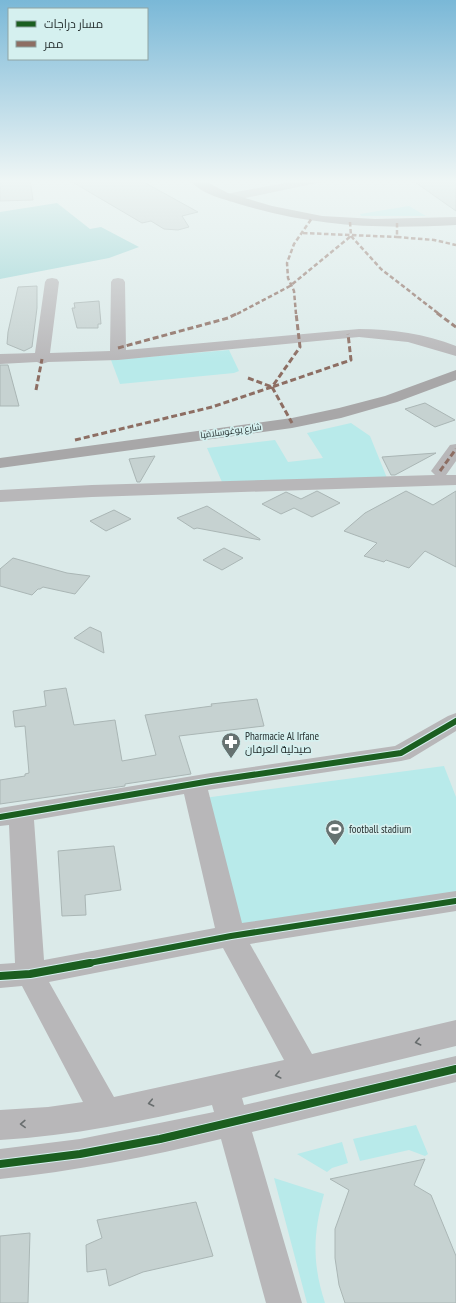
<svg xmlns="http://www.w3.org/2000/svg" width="456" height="1303" viewBox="0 0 456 1303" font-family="'PT Sans Narrow',Cairo,sans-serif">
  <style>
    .green { fill: #b8eaea }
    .forest { fill: #99d4d4 }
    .building { fill: #c6d2d1; stroke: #aab6b5 }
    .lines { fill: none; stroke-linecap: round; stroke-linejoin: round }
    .minor { fill: #b8b7b9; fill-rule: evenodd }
    .major { fill: #a8a7a8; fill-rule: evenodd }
    .quiet-far1 { stroke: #8d6e63; stroke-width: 2.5; stroke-dasharray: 4.5 2.5; stroke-linecap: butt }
    .quiet { stroke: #8d6e63; stroke-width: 3; stroke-dasharray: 6 3; stroke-linecap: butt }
    .cycleway-far1-casing { stroke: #d5f0ef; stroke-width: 8 }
    .cycleway-casing { stroke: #d5f0ef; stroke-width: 10 }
    .cycleway-far1 { stroke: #1b5e20; stroke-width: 6 }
    .cycleway { stroke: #1b5e20; stroke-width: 8 }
    .oneway { stroke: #686d6e }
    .labels { text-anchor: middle; stroke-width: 3.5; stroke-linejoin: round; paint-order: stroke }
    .far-street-label { font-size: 9px; fill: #273131; stroke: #d5f0ef }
    .poi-label { font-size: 11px; fill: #273131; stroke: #d5f0ef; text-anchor: start }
  </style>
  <rect width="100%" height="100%" fill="#dbeae9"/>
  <path class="green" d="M409,206L426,216H361L360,214Z
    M229,350L239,371L234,373L120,384L111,360Z
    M351,423L370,436L387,478L222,482L207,448L275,440L288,462L323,458L307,433Z
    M444,766L456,797V893L230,930L204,798Z
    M416,1125L428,1154L425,1156L409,1150L360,1161L353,1139Z
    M342,1142L348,1163L332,1168L327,1172L297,1154Z
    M274,1178L324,1194C313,1234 312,1263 325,1303H307Z"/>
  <path class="forest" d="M57,203L90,229L101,227L139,247L109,258L0,279V212Z"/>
  <path class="building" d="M0,180H30L33,200L0,201Z
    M69,180H140L198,212L182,216L189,227L178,230L164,229L151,221L142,223Z
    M412,180H456V211Z
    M37,286V308L32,347L24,351L7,344L8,332L18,287Z
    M99,301L101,324H98V328H77L72,308H75L74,303Z
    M0,365H8L19,406H0Z
    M425,403L455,420L435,427L405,409Z
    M436,453L395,475H391L382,457Z
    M155,456L140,482H137L129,459Z
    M317,491L340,503L312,517L294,508L281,514L262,504L286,492L301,499Z
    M406,491L433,505L456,491V567L425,551L409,568L386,560L384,562L364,556L377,543L344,531L365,513Z
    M207,506L260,539V540L197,528L194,529L177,518Z
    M114,510L131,519L106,531L90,521Z
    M224,548L243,558L222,570L203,560Z
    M13,558L67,573L90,576L75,594L43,587L40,589H38L32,595L0,586V569Z
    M90,627L101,632L104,653L74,638Z
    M66,688L74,725L115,720L122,761L156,755L145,715L212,706L211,704L257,699L264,726L179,736L191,774L125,784V786L0,804V780L25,776V774L29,773L25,726L15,727L13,711L46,706L44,691Z
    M114,846L121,890L85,895L86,915L62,916L58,851Z
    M425,1159L414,1185L431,1195L456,1256V1303H345L339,1285L335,1258V1229L349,1190L330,1179Z
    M196,1202L213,1256L143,1272L109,1286L106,1269L87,1272L86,1245L102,1238L97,1220Z
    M30,1233L28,1303H0V1236Z"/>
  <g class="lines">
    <path class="minor" d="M301,180H323L321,182L317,183L231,201L227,199L225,197L227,195L231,193Z
      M52,278L57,279L59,282L50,353L110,351L111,282L113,279L118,278L123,279L125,282L126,350L359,329C392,329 425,334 456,346V356L408,342L359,337L118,360L48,362L42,364L37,362L0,364V354L35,353L45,282L47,279Z
      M456,444V461L446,475H456V485L92,497L0,502V490L92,485L435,475L431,471L450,445Z
      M456,713V731L410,759L401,761L208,790L242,923L456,891V911L250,944L312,1054L456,1020V1046L242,1098L244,1105L456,1056V1082L252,1132L302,1303H266L221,1139C148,1157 75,1171 0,1179V1149L80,1139L214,1112L212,1105C142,1121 72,1136 0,1140V1110L48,1107L83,1102L22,986L0,988V964L15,963L9,825L0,826V808L211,773L395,746L448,716ZM184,794L215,928L44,960L34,820ZM223,948L284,1060L114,1097L49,982Z"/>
    <path class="major" d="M190,180H203L228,193L272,206L322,216L375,219L456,217V225C378,229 315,227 239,204C224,199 200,194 190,180Z
      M456,370V380L397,402L341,418L292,428L0,468V458L292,418L339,408L385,396Z"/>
    <path class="quiet-far1" d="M350,222L351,236L381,269L439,314
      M397,223V237L434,240L456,245
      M303,233L397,237
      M237,314L290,286L351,236
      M296,314L294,291L288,278L287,263L294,244L312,218"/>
    <path class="quiet" d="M437,313L456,327
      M118,348L228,318L238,313
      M248,378L272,387L351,360L348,334
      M272,387L292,423
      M36,390L42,359
      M75,440L212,407L272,387L300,347L296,313
      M440,471L456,449"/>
    <defs>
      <path id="cycleway-far1" d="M0,817L211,781L401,753L456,721
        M84,964L231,936L456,901"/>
      <path id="cycleway" d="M0,976L30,974L90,963
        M0,1164L80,1154L160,1139L456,1069"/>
    </defs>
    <use href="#cycleway-far1" class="cycleway-far1-casing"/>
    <use href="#cycleway" class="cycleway-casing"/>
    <use href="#cycleway-far1" class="cycleway-far1"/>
    <use href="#cycleway" class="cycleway"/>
  </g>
  <defs><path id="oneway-chevron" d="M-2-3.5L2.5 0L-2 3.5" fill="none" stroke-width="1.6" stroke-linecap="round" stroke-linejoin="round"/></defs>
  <g class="oneway">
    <use href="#oneway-chevron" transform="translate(418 1042) rotate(167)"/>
    <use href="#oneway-chevron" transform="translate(278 1075) rotate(166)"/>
    <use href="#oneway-chevron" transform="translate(151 1103) rotate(168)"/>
    <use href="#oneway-chevron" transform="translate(23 1124) rotate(178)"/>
  </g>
  <linearGradient id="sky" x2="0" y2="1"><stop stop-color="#7ab8d7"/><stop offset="0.5" stop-color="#eff6f5"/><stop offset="1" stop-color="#eff6f5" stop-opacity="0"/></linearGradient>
  <rect width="456" height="362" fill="url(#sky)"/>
  <defs>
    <symbol id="pharmacy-pin" viewBox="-11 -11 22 30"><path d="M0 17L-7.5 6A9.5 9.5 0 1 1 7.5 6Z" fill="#667271" stroke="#d5f0ef"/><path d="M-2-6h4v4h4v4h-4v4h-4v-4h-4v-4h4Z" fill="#fff"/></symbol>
    <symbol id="stadium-pin" viewBox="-11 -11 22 30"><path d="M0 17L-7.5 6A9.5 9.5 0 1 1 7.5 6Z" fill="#667271" stroke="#d5f0ef"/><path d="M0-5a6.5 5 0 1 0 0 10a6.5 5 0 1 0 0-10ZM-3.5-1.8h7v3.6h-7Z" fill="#fff"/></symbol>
  </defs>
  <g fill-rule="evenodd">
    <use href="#pharmacy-pin" x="220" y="731" width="22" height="30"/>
    <use href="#stadium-pin" x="324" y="818" width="22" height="30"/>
  </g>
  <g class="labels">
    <g class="far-street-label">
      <text transform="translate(231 431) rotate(-8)" y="3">شارع يوغوسلافيا</text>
    </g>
    <g class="poi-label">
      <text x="245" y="740">Pharmacie Al Irfane<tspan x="245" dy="13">صيدلية العرفان</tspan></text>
      <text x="349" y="833">football stadium</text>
    </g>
  </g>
  <rect x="8" y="8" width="140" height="52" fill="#d5f0ef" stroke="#8fa4a3"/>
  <rect x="16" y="21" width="20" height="6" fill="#1b5e20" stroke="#8fa4a3"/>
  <text x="44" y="28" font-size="12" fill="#273131">مسار دراجات</text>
  <rect x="16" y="41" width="20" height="6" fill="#8d6e63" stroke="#8fa4a3"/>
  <text x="44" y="48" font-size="12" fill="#273131">ممر</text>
</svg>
